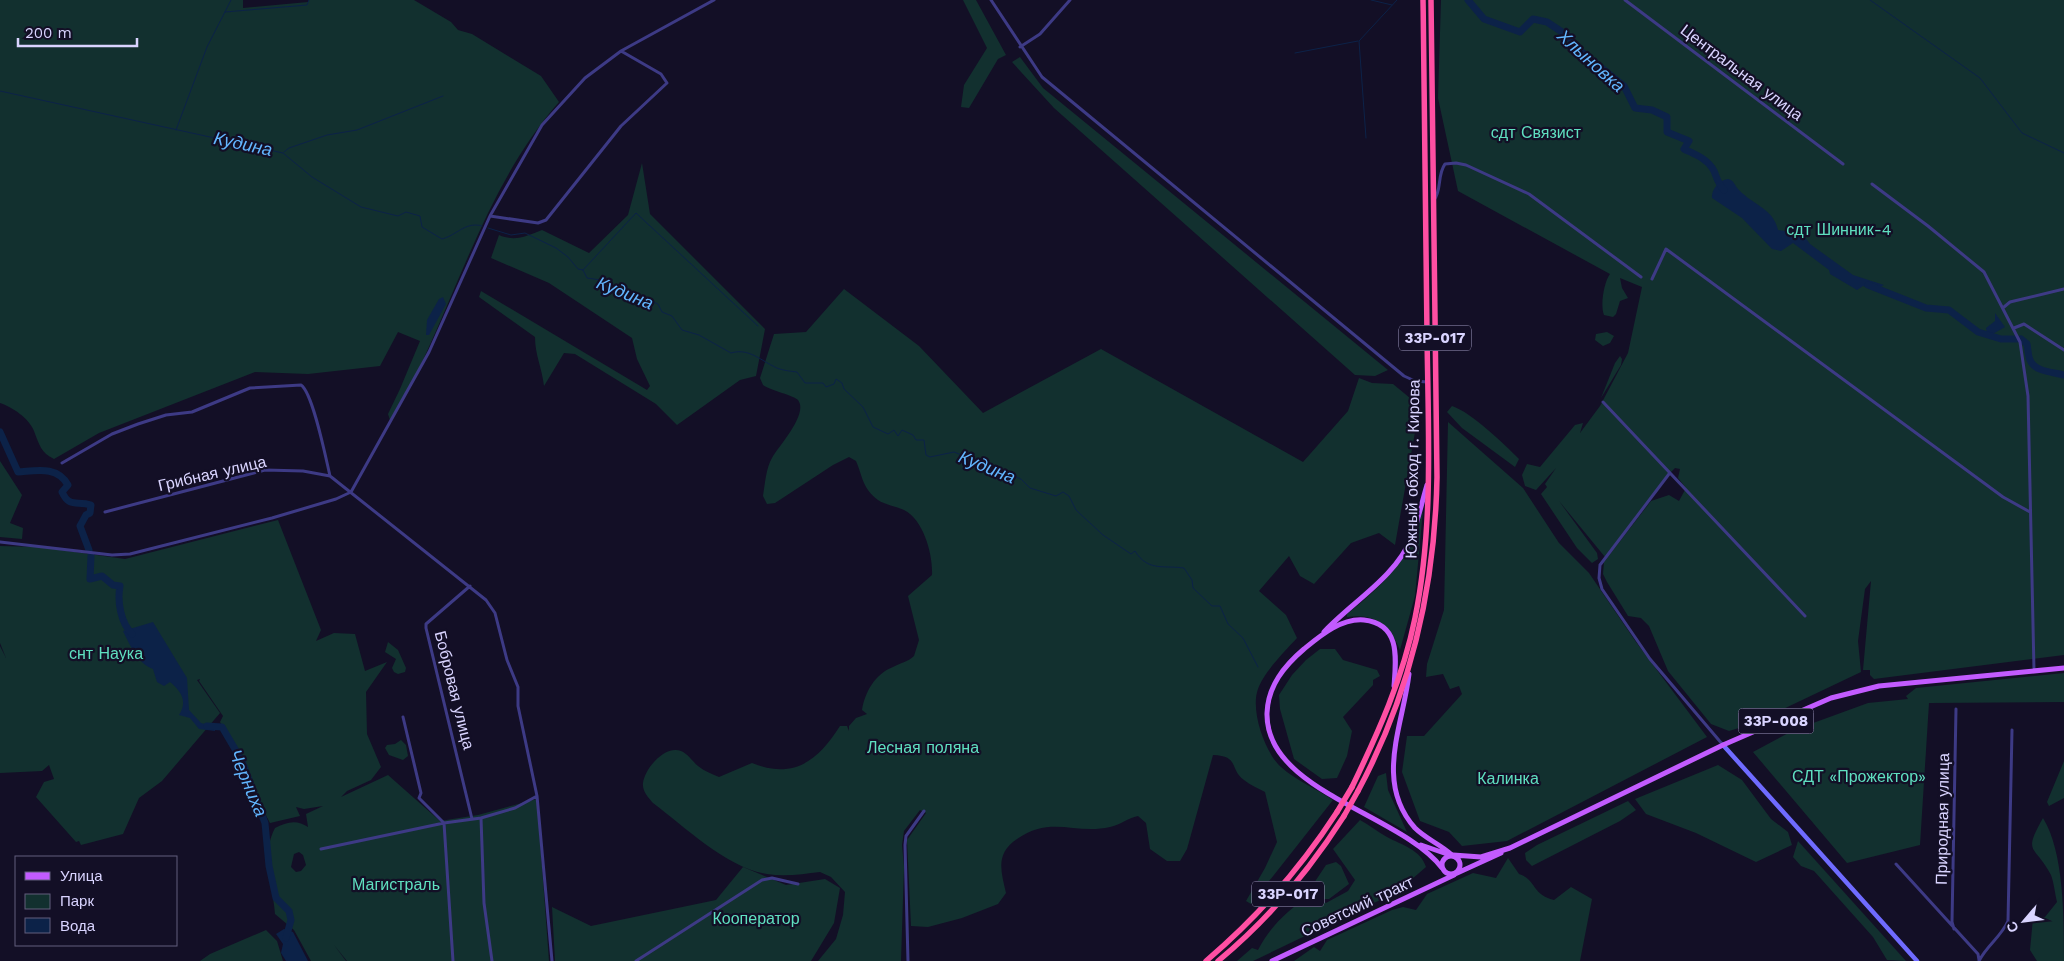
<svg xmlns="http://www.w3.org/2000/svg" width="2064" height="961" viewBox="0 0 2064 961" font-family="'Work Sans',sans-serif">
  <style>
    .green { fill: #12302f; fill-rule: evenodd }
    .water { fill: #0c2248 }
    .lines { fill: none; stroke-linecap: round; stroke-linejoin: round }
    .stream { stroke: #0c2248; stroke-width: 1 }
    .river { stroke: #0c2248; stroke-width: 7 }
    .street { stroke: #3d3a85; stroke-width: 3 }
    .secondary { stroke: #6f6bff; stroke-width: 4.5 }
    .primary { stroke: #c25bff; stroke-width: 5 }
    .highway { stroke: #ff4fa3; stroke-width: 5.5 }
    .highway-bridge { stroke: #ff4fa3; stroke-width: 5.5 }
    .labels { text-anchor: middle; stroke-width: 4.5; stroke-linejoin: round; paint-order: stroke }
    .shield { fill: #130f26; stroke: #9e99be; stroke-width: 1 }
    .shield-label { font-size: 15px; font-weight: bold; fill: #d9d4ff }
    .street-label { font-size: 16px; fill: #d9d4ff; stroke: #130f26 }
    .park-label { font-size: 16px; fill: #5fe0c0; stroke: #130f26 }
    .water-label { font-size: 18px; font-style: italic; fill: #62b6ff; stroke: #130f26 }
  </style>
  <rect width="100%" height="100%" fill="#130f26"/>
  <path class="green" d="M0,0H243V8L308,2L309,0H414L451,22L458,30L472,34L541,76L559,102C494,176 464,272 423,360C414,381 401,400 390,420L388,414L400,389L420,341L398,332L380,366L308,374L255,372L99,433L54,459C41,453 39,444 34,431C29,418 12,407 0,403Z
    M963,0H976L1006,55L998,59L969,108L961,107L964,85L987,48Z
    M1441,0H2064V655L1874,679L1870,675V670H1863L1871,581L1865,589L1858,641L1861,672L1752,724L1729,731L1711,724L1668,671L1649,626L1641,618L1628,616L1607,582L1603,574L1604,562L1651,501L1669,495L1679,501L1686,488L1678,478L1680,469L1675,468L1669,474L1605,557L1559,501L1597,553L1598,559L1592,563L1577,548L1541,494L1547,487L1545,484L1556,468L1536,490L1525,486L1522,475L1527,464L1540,467L1575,425L1583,423L1580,433L1600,406L1628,353L1642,287L1620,278L1622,288L1628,298L1620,301L1616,314L1613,317L1604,315C1600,305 1604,282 1610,274L1458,191L1438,98Z
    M1020,57L1043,88L1388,370L1375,376L1355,375L1054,108L1012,62Z
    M642,163L650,214L765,329L756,376L740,380L677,425L656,404L575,354L564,353L544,386C542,368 535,355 535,337L479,297L481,291L647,390L650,386L637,359L632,338L549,283L491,258L499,235C515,242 527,236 542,230L589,253L628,215Z
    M844,289L919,346L983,413L1101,349L1303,462L1348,411L1359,378L1372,383L1393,384L1416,403L1415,432L1395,545L1379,533L1351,543L1314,584L1300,576L1289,556L1259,591L1286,615L1297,638C1285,651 1264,672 1258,689C1250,710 1265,753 1281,767C1295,780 1317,789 1333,800L1251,904L1246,901L1265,868L1277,842L1265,792C1258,788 1250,785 1244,780C1229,769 1240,756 1213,755L1187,849L1180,861H1167L1150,849L1146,823L1138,816C1128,818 1120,825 1110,827C1075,835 1051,815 1017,839C995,854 1001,871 1006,893L998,904L962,918L928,927L911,926L907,840L926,813L920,810L904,831L902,845L904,867L901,961H818L836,939L843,915L845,892L831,877L820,872C803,874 785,877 767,874C727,868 685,827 653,803C648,797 642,791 643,783C645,768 665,745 681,751C688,754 693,762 698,766C704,771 712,774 719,777L752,763C793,780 818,761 840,726H847L849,731V726L856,718L867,714L862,710C865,692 875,674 893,667C900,663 908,662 914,656L919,640L908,596L932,575C933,555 924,520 904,510C896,506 885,505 878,500C862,488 863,477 856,461L849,457L833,465L775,503L767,504L763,496C765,484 766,468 772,458C778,447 809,414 798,400C795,396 770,390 763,385L760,378L774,334L806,332Z
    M1607,332L1614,336L1610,343L1603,346L1595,340L1596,334Z
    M1620,356L1622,359L1621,365L1601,398L1615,363Z
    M1452,406C1471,412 1504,444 1519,459L1515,467L1462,428L1447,412Z
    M1448,422L1523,488L1559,543L1589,573L1636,642L1707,737L1507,841L1462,846L1449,832L1420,821L1402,772L1407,736H1424L1462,694L1459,686L1450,689L1443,674L1426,677L1427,664L1444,610Z
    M0,461L22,495L10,523L23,528L22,539L0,537Z
    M1423,510L1415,596L1400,650C1390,625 1375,613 1347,617V614C1386,583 1410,559 1423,510Z
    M278,520L321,630L316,641L334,633L355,634L365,671L387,662L366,692L367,734L381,767L371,780L347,791L341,797L388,775L440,821L478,815L537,799L549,961H347L334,945L346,961H311L294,930L275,914C273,885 260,857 275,828C286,822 297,819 308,827L306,814L323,806L304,809L296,807L300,816L270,823L260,804L242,755L220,722L223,716L199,681L200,679L197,680L220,713L162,781L139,798L123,834L81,845L79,841L76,842L36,797L44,782L54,779L49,765L42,771L0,773V646L6,658L0,643V546L39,547L125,559ZM299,852L303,855L306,865L301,871L296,872L291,867L294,854Z
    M388,642L398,650L406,668L405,672L398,674L394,672L392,668L396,659L385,652Z
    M1320,649H1335L1343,660L1377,670L1380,676L1373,680V685L1343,717L1352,731L1347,756L1337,778L1322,779L1294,759L1280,709L1279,695L1292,675L1306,660Z
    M2064,673V702L1929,703L1920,845L1847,863L1753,752L1794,730L1868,703L1908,699L1906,696L1916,688Z
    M401,740L406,745L408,756L403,760L389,755L385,748L387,745L395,744Z
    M2064,761V798L2049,806L2047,802Z
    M1718,765L1742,780L1771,819L1788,832L1792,845L1756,862L1696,833L1646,814L1635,799Z
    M1386,773L1388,790L1407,832L1364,807L1378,776Z
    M1628,801L1636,810L1620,821L1532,866L1526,860L1525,853L1537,845Z
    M2043,818C2064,852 2064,917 2064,961H2037L2030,950L2033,918L2045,917L2057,902C2055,894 2054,883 2051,875C2035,844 2022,855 2043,818Z
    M1360,820C1369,825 1378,832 1387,837C1402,845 1421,850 1426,867L1397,892L1253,961H1237L1252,948L1258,950C1270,926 1288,911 1309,895L1326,903L1348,891L1355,880L1333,849Z
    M1798,841L1906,961L1887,960L1873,937L1814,871L1801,866L1793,857Z
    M1508,858L1519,874C1537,880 1531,894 1554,900L1571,887L1592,899L1580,961H1294L1314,947L1320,951L1327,940L1392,910L1403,907L1416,910L1427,894L1473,873L1496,878Z
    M1336,862L1341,866L1349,884L1329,899H1323L1312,886L1326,865Z
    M743,867L786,885L825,879L840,888L834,923L811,961H555L552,907L591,926L716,900Z
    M266,930L277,941L283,961H200L210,954Z"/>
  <path class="water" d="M1728,179C1735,181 1734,185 1739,190C1753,205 1773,208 1778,230L1799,233L1805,237L1810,244L1853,275L1884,285L1874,290L1863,286L1857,290L1830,274L1829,270L1793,243L1781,251L1772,249L1742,218L1712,198C1711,190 1719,180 1728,179Z
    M443,297L446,304L429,335H426L427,320L439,299Z
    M1995,313L2005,327L1991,335L1987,333L1986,328L1995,321Z
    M153,622L187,678L189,710L201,723L215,727V731L199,729L190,718L179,715C188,701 181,691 170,682L164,686L157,682L153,669C137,663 130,645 123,631Z
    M284,929L293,932L308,961H286L281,953L283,944L276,934Z"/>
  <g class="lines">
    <path class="stream" d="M1371,0L1392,5
      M1870,0L1980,78L2022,133L2064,153
      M225,12L307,5L309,0
      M1295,53L1358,41
      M0,91L283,153L312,177L361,207L398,216L406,212L420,216L422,227L442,239C457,235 466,221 482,226
      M176,130L207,47L231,0
      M1366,138L1359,41L1397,0
      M284,152L289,148L327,135L357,130L443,96
      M488,228L511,235L525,233L556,248L568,257L578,269L583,270L587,278L601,280L658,304L662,312L672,316L682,330L699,335L731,353C748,348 759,359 773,366C779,370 789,371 797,372L805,383H823L826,387L834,384L836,379L842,383L844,389L863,407L873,427L888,434L894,430L898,436L902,430L913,435L916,440H924L926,455L930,457L954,452L1021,479L1030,488L1056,496L1063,492L1069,496L1076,510L1103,535L1131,554L1135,551C1148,572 1164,565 1184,568L1192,580L1193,588L1212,606H1220L1228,624L1243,638L1258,667
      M583,270L636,213L758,326"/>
    <path class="river" d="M1468,0L1484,19L1520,32L1533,19L1547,22L1568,36L1578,49L1624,86L1635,108L1652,110L1667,117V132L1689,141L1684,149C1696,155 1708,159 1714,171C1717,178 1718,184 1724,190
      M1868,285L1926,308L1949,310L1978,332L2001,339H2017
      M2021,339L2027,344C2028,349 2028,356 2030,360C2035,372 2053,372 2064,375
      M0,432L18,472C35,471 57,465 68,485L62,492C70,509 77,500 91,505L90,513L86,515L80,526L89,550
      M91,556L90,579L102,576L113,585L120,586C117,602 121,623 132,634
      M207,726L222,727L242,761L265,823L269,866L276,898L289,911L291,920L286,938"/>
    <path class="street" d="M991,0L1042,77L1404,376L1415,381L1427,382
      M1625,0L1843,164
      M1020,47L1040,34L1070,0
      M1872,184L1928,226L1984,272L2020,342L2028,396L2034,670
      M1434,200C1442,190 1437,175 1445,164L1456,163L1466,165L1529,194L1641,277
      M490,216L538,223L546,220L621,126L667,83L661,74L621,51
      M1652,279L1666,249L2003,497L2030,512
      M2004,307L2010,302L2064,289
      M2014,328L2024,324L2064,350
      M1603,402L1805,616
      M62,463L112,434L138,424L166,415L192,412L250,388L301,385C313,393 326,459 330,476
      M1669,474L1600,565L1599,578L1602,589L1650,659L1723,745
      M105,512L265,470L303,471L330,476L486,600L495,613L507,660L518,687V706L537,796L552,961
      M0,542L112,555L130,554L272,518L336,499L351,492L429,352L490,216L542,125L585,78L621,51L714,0
      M470,586L426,624V628L472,819
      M403,717L421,793L419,798L444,823L453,961
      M481,818L515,808L537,796
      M321,849L444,823L481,818L484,903L492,961
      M1896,864L1978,954L1979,960
      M1954,929L1952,922L1956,709
      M636,961L762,880L772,878L798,884
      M908,961L905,845L906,836L924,811
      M1979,961C1987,945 2001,937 2008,921L2012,730"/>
    <path class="secondary" d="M1723,745L1917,961"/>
    <path class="primary" d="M1324,632C1353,601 1395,578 1412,537C1418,520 1422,502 1427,485
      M1409,674C1403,726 1374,782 1415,828C1426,839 1440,844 1452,855
      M1394,686C1396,659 1401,624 1364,620C1341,618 1320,636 1304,649C1284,666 1268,686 1267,713C1265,791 1401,814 1442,868
      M1421,845L1450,855
      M1453,855L1481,857L1510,848L1723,745L1831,698L1879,686L2064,668
      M1442 865a9 9 0 1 1 18 0a9 9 0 1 1-18 0Z
      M1455,874L1501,853
      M1272,961L1454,875"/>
    <path class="highway" d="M1352,787C1378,733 1403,678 1415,618C1434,525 1428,428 1427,334C1425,222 1425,111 1423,0
      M1358,791C1411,692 1435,589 1437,477L1431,0
      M1206,961C1258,917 1300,869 1337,812
      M1218,961C1269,919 1309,871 1344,816"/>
    <path class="highway-bridge" d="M1337,812L1352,787
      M1344,816L1358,791"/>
  </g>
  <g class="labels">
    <g class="shield">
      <rect x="1399" y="325.5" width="72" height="25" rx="4"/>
      <rect x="1738.5" y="708.5" width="75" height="25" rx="4"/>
      <rect x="1252" y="881.5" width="72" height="25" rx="4"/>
    </g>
    <g class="shield-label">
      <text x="1435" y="343">33Р-017</text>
      <text x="1776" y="726">33Р-008</text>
      <text x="1288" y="899">33Р-017</text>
    </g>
    <g class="street-label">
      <text transform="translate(1742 72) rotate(37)" y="6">Центральная улица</text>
      <text transform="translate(1412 469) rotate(-89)" y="6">Южный обход г. Кирова</text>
      <text transform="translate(212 473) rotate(-13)" y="6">Грибная улица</text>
      <text transform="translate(455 690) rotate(76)" y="6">Бобровая улица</text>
      <text transform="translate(1942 819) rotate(-89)" y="6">Природная улица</text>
      <text transform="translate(1357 906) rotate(-25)" y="6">Советский тракт</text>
    </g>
    <g class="park-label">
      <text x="1536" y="138">сдт Связист</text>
      <text x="1839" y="235">сдт Шинник-4</text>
      <text x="106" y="659">снт Наука</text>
      <text x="923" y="753">Лесная поляна</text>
      <text x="1859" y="782">СДТ «Прожектор»</text>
      <text x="1508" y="784">Калинка</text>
      <text x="396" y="890">Магистраль</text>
      <text x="756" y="924">Кооператор</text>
    </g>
    <g class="water-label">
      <text transform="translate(1591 61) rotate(42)" y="6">Хлыновка</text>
      <text transform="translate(243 144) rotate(12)" y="6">Кудина</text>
      <text transform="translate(625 293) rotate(22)" y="6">Кудина</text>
      <text transform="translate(987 467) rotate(22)" y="6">Кудина</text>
      <text transform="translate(248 783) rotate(67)" y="6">Черниха</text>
    </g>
  </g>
  <rect x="15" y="856" width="162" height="90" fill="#130f26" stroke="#625e7d"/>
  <rect x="25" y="872" width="25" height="8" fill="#c25bff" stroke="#625e7d"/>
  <text x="60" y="881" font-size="15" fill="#d9d4ff">Улица</text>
  <rect x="25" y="894" width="25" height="15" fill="#12302f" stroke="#625e7d"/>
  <text x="60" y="906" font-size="15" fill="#d9d4ff">Парк</text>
  <rect x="25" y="918" width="25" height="15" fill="#0c2248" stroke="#625e7d"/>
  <text x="60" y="931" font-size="15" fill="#d9d4ff">Вода</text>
  <g transform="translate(2024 921) rotate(242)" stroke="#130f26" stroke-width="4" paint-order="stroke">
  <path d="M0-4L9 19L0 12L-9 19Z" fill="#d9d4ff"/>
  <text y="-8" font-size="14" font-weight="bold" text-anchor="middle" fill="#d9d4ff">С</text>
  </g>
  <path d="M18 38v8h119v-8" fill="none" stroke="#d9d4ff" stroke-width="2.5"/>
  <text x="25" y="38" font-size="15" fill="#d9d4ff" stroke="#130f26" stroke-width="4" paint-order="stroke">200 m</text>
</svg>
